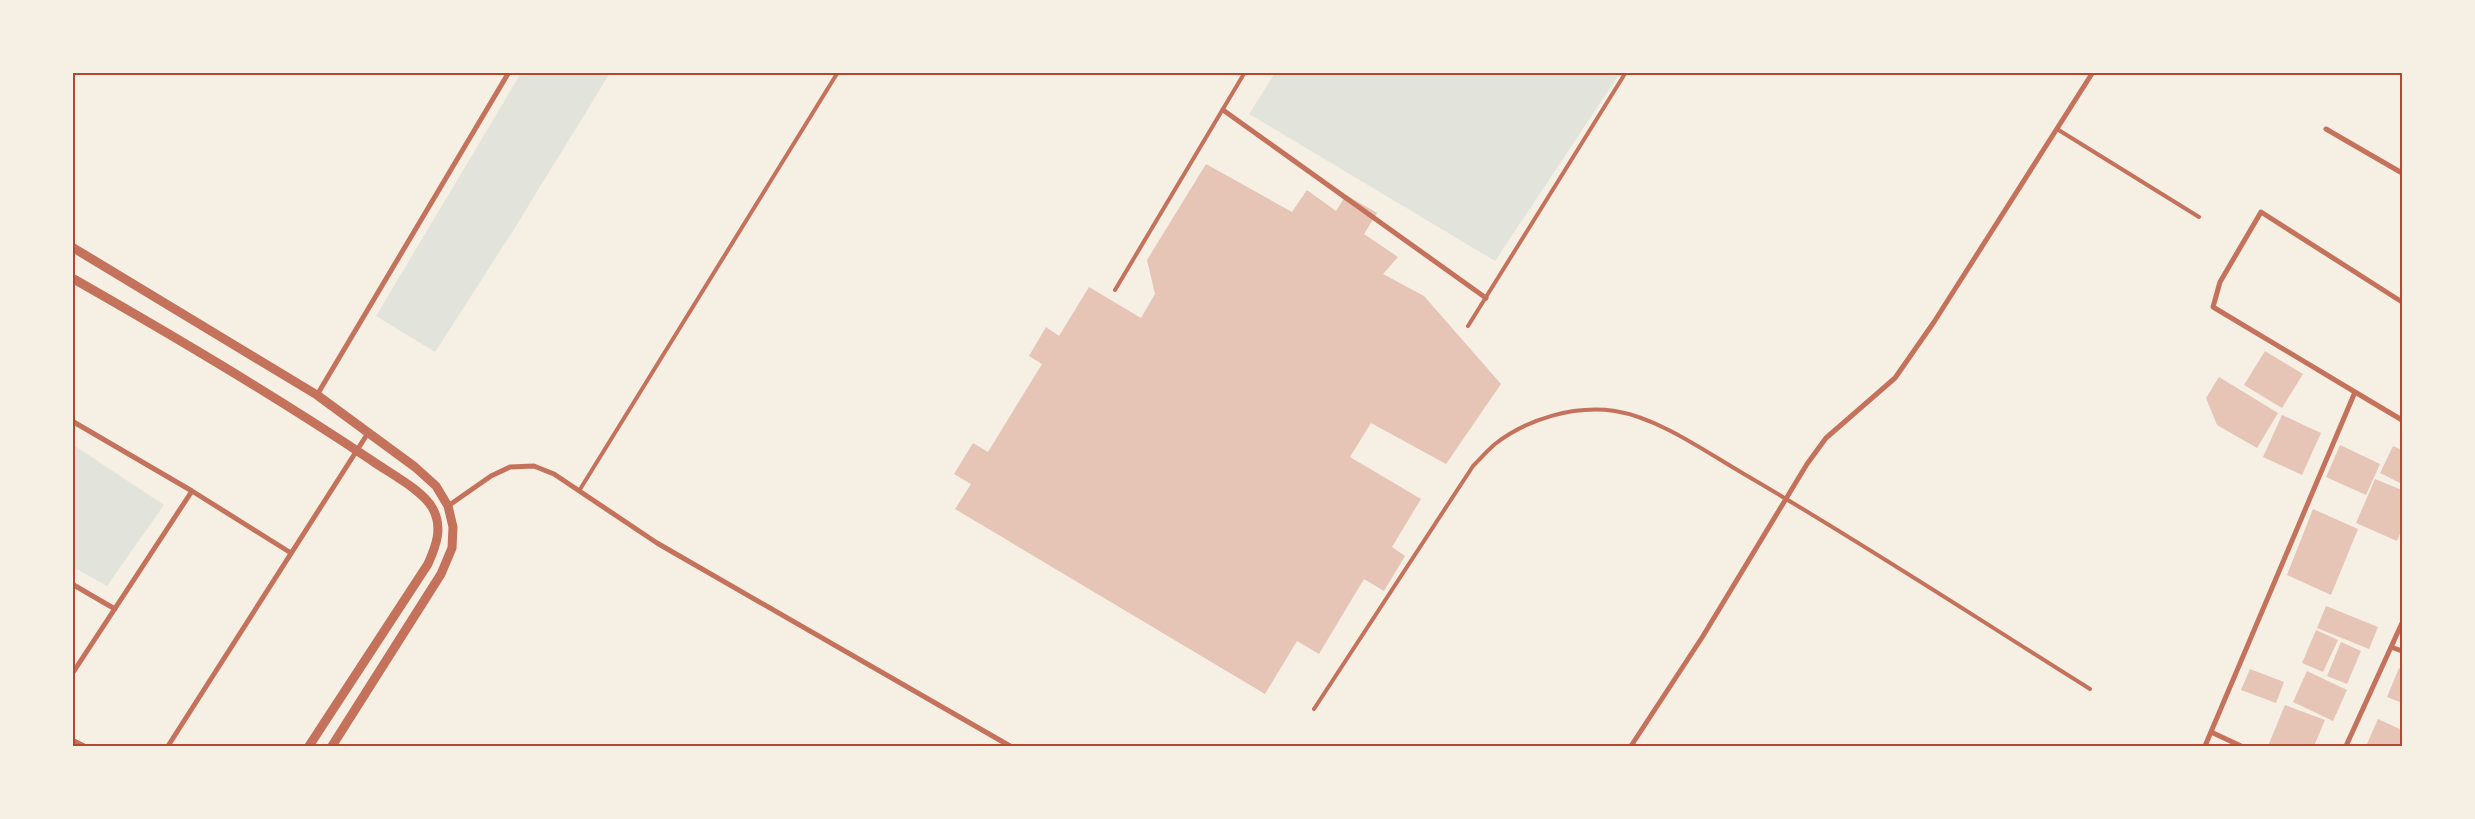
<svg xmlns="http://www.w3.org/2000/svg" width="2475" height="819" viewBox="0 0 2475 819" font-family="'Nunito Sans',sans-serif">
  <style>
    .green { fill: #e2e4dc }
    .building { fill: #e6c5b7 }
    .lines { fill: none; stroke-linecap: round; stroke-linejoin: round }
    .service { stroke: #c5725c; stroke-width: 4 }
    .minor { stroke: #c5725c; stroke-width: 5 }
    .tertiary { stroke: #c5725c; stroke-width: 9 }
    .neatline { fill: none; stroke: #b5482f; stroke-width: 2 }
  </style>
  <rect width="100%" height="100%" fill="#f6efe4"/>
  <path class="green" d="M521,73H610L511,234L435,352L376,316Z
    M1275,73V72L1620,73L1495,261L1249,114Z
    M72,444L164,505L107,586L73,567Z"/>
  <path class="building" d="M1206,164L1292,212L1307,190L1336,211L1346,195L1377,213L1364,234L1398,257L1383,274L1424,296L1501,384L1446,464L1371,423L1350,457L1421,499L1392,547L1405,556L1384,591L1364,579L1319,654L1297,641L1265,694L955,509L971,484L954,474L973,443L988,452L1042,364L1029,356L1046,327L1059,336L1089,287L1141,318L1155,294L1147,260Z
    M2265,351L2303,374L2282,408L2244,385Z
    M2219,377L2278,413L2257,448L2217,425L2206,398Z
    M2282,415L2321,433L2302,475L2263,457Z
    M2340,445L2380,464L2366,495L2326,477Z
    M2393,446L2402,450V484L2380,473Z
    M2375,479L2402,490V528L2397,541L2356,523Z
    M2313,509L2358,529L2331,595L2287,575Z
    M2326,606L2378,627L2369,649L2317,628Z
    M2316,630L2338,640L2323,672L2302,663Z
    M2341,642L2361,651L2347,684L2327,676Z
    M2399,668L2402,670V703L2387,697Z
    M2250,669L2284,682L2276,703L2241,690Z
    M2307,671L2347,690L2333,721L2293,702Z
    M2285,705L2325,720L2314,746H2268Z
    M2378,719L2402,730V746H2366Z"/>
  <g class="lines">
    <path class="service" d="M2057,129L2199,217
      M1115,290L1245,72
      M1468,326L1626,72
      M579,491L838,72
      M1314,709L1473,466C1480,459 1487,451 1495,444C1527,419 1574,405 1615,411C1659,418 1706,452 1744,474C1861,542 1975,617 2090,689"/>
    <path class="minor" d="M1223,110L1486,298
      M2326,129L2402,173
      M2355,392L2213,307L2220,282L2261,212L2402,302
      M317,395L509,72
      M72,421L192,491L291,553
      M448,506L491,476L510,467L534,466L554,474L657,543L1010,746
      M72,584L115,609
      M2391,647L2402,651
      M72,674L192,491
      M2211,732L2241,746
      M72,740L84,746
      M168,746L368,433
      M1631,746L1703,636L1807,464L1826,438L1895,378L1934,322L2093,72
      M2205,746L2355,392L2402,420
      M2346,746L2402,623"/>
    <path class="tertiary" d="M72,247L317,395L415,467L436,486L448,506L453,527L452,548L441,574L332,746
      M72,278C174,336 274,395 371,460C389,473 423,490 433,509C443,528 436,546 428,564L309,746"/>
  </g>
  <rect width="2475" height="819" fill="none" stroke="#f6efe4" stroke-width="148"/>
  <rect x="74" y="74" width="2327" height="671" class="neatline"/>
</svg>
